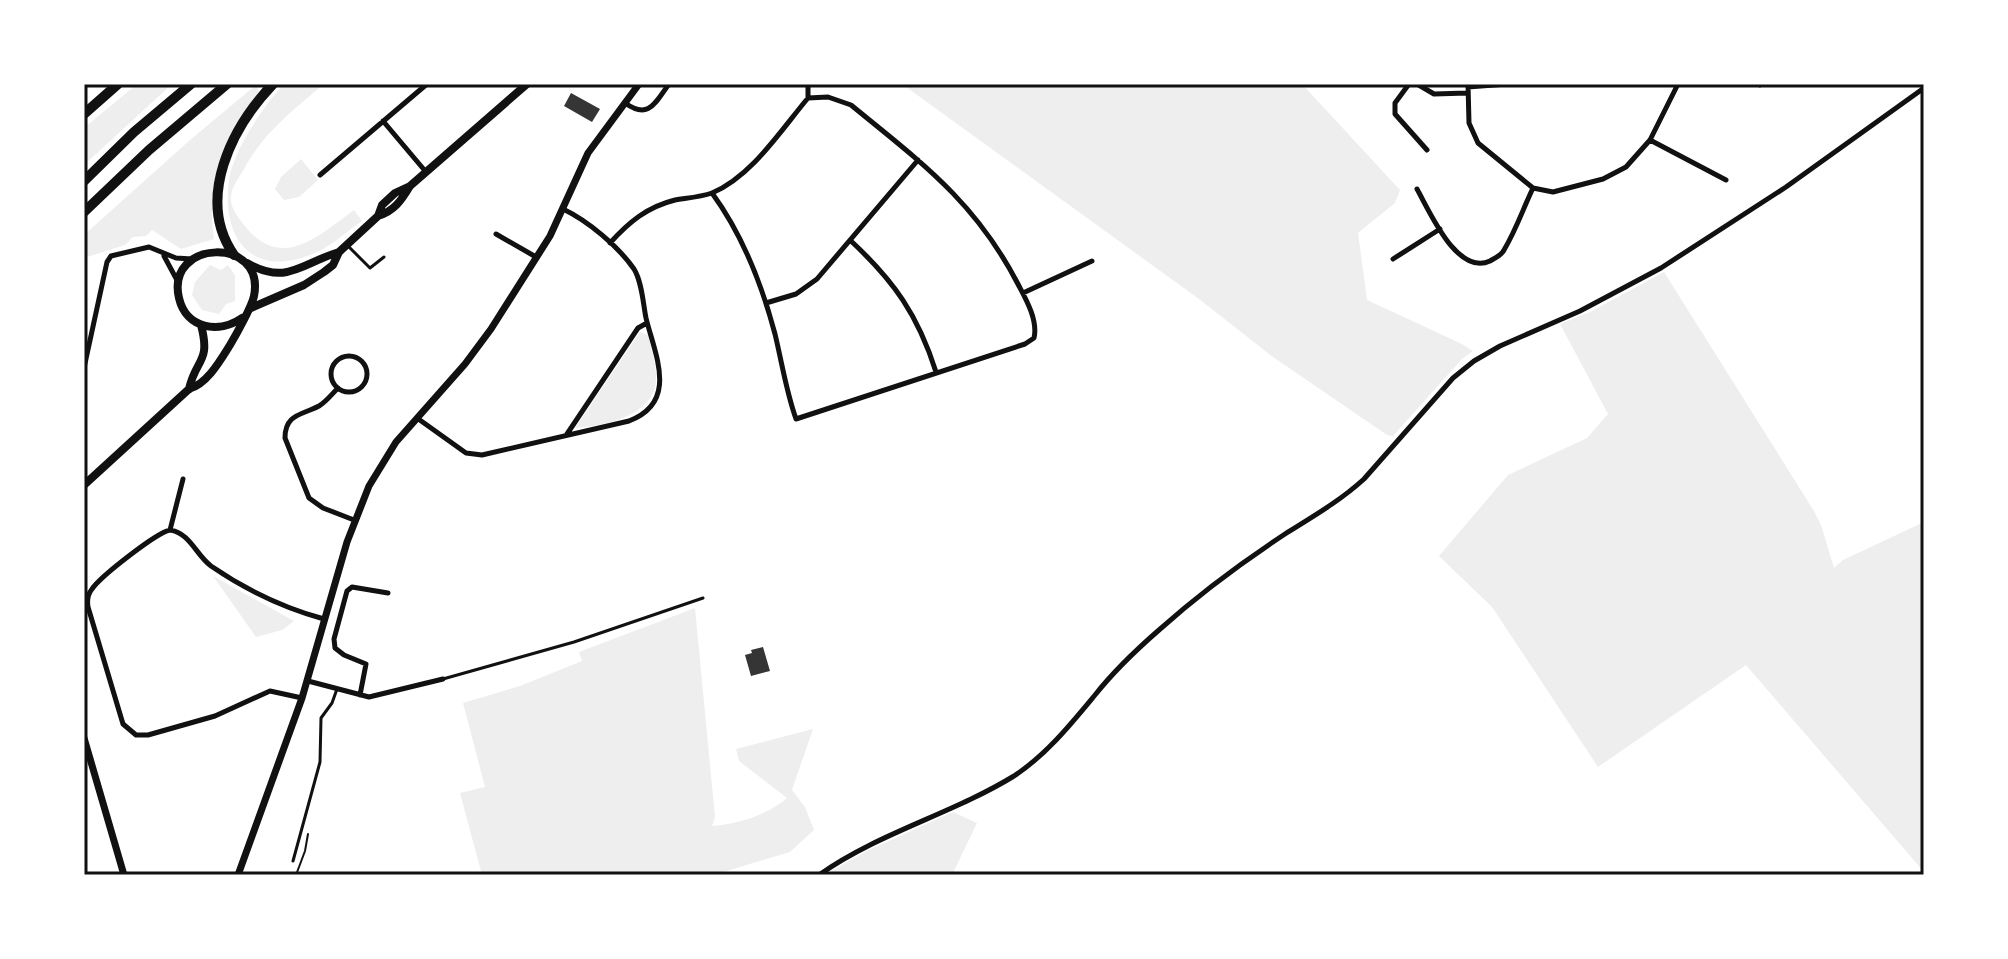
<svg xmlns="http://www.w3.org/2000/svg" width="2008" height="959" viewBox="0 0 2008 959" font-family="Commissioner,sans-serif">
  <style>
    .green { fill: #eee }
    .building { fill: #353535 }
    .lines { fill: none; stroke-linecap: round; stroke-linejoin: round }
    .path { stroke: #111; stroke-width: 2 }
    .service { stroke: #111; stroke-width: 3 }
    .minor { stroke: #111; stroke-width: 5 }
    .tertiary { stroke: #111; stroke-width: 7 }
    .secondary { stroke: #111; stroke-width: 8 }
    .motorway { stroke: #111; stroke-width: 10 }
    .neatline { fill: none; stroke: #111; stroke-width: 3 }
  </style>
  <rect width="100%" height="100%" fill="#fff"/>
  <path class="green" d="M137,84H172L84,165V128Z
    M284,84H324C292,111 264,132 244,169C240,176 234,184 232,191C228,205 236,215 244,225C281,272 317,237 354,210L362,221C346,232 328,249 310,255C251,278 221,237 229,180C233,151 264,105 284,84Z
    M902,84H1302L1400,190L1395,203L1358,233L1367,300L1462,344L1473,351L1462,359L1393,436L1387,435L1273,357L1199,299Z
    M256,85L259,92C223,140 206,177 214,239L181,249L152,230L146,236L133,237L125,245L84,258V235L190,140Z
    M301,159L318,180L299,197L284,200L275,189L281,177Z
    M210,265L221,270L228,265L235,275V301L226,304L219,314L202,310L192,295L195,282Z
    M1664,272L1814,511L1821,525L1834,568L1843,560L1924,522V872L1746,665L1598,767L1492,607L1439,556L1508,475L1587,438L1608,414L1560,324L1590,312Z
    M640,332L648,335C651,349 657,366 656,380C654,416 604,426 575,428Z
    M213,576L294,621L282,630L256,637Z
    M695,608L715,817L712,826C737,824 768,815 787,798L739,761L736,749L813,729L792,790L805,807L814,830L790,852L713,875H482L460,793L485,787L463,703L520,686L582,661L579,652Z
    M953,812L977,823L952,875H824L869,850Z"/>
  <path class="building" d="M571,93L600,109L592,122L564,106Z
    M763,647L770,671L751,676L745,655L752,653L751,650Z"/>
  <g class="lines">
    <path class="path" d="M296,875L305,851L308,834"/>
    <path class="service" d="M347,245L370,268L384,257
      M443,679L574,642L703,598
      M293,861L320,762L321,718L332,703L337,689"/>
    <path class="minor" d="M808,84V98
      M1409,84L1395,103V114L1427,150
      M1417,84L1434,94L1467,93
      M1468,84L1469,123L1478,143L1533,188L1553,192L1603,179L1626,167L1650,140L1678,84
      M1758,84L1760,85
      M1468,87L1507,84
      M625,103C649,120 655,103 669,84
      M383,121L426,172
      M1650,140L1726,180
      M320,175L427,84
      M1417,189C1430,212 1457,276 1490,261C1495,258 1502,255 1504,250C1516,230 1523,209 1533,188
      M496,234L536,257
      M851,241C894,281 918,315 936,372
      M610,243C629,222 647,207 675,200C687,198 700,197 712,193C752,176 781,130 808,98L828,97L851,105C922,163 976,202 1019,286C1027,301 1038,321 1034,338L1025,344L796,419C786,391 782,363 775,334C762,285 742,234 712,193
      M164,256L178,282
      M1393,259L1440,229
      M1023,293L1092,261
      M766,303L796,294L817,279L918,160
      M331 374a18 18 0 1 1 36 0a18 18 0 1 1-36 0Z
      M84,368L107,262L111,256L149,247L176,258L192,259
      M338,388C332,394 326,402 319,406C302,415 285,414 285,438L309,498L323,508L354,520
      M417,418L466,453L482,455L629,421C679,402 655,355 646,318C643,303 642,282 634,269C618,246 588,221 563,209
      M567,434L638,328L647,323
      M170,530L183,479
      M308,681L369,697L443,679
      M360,695L366,664L344,655L335,648L334,639L347,591L352,587L388,593
      M302,698L270,691L215,716L148,735H136L123,724L88,607C87,601 88,594 92,589C101,576 156,533 170,530C190,533 196,555 211,566C246,590 284,608 324,619
      M819,875C878,833 952,814 1014,776C1046,755 1071,724 1095,695C1114,671 1136,650 1159,630C1198,595 1241,563 1285,534C1312,517 1340,501 1364,479L1453,378L1474,361L1500,346L1580,311L1661,268L1786,187L1924,88"/>
    <path class="tertiary" d="M84,738L124,875
      M238,875L302,698L347,542L369,486L396,442L465,364L491,329L550,236L588,153L639,84"/>
    <path class="secondary" d="M378,216C394,211 401,201 410,186L527,84
      M247,263C287,286 302,263 339,252
      M251,308L304,285L324,272L333,265L339,252L378,216L382,205L395,193L410,186
      M189,389C196,358 211,363 201,325
      M84,485L189,389C207,384 220,361 230,345C236,335 252,306 254,296C266,236 165,239 179,298C186,329 219,334 242,318"/>
    <path class="motorway" d="M84,114L118,84
      M84,181L134,132L191,84
      M84,212L149,150L227,84
      M234,255C195,199 232,127 273,84"/>
  </g>
  <rect width="2008" height="959" fill="none" stroke="#ffffff" stroke-width="172"/>
  <rect x="86" y="86" width="1836" height="787" class="neatline"/>
</svg>
